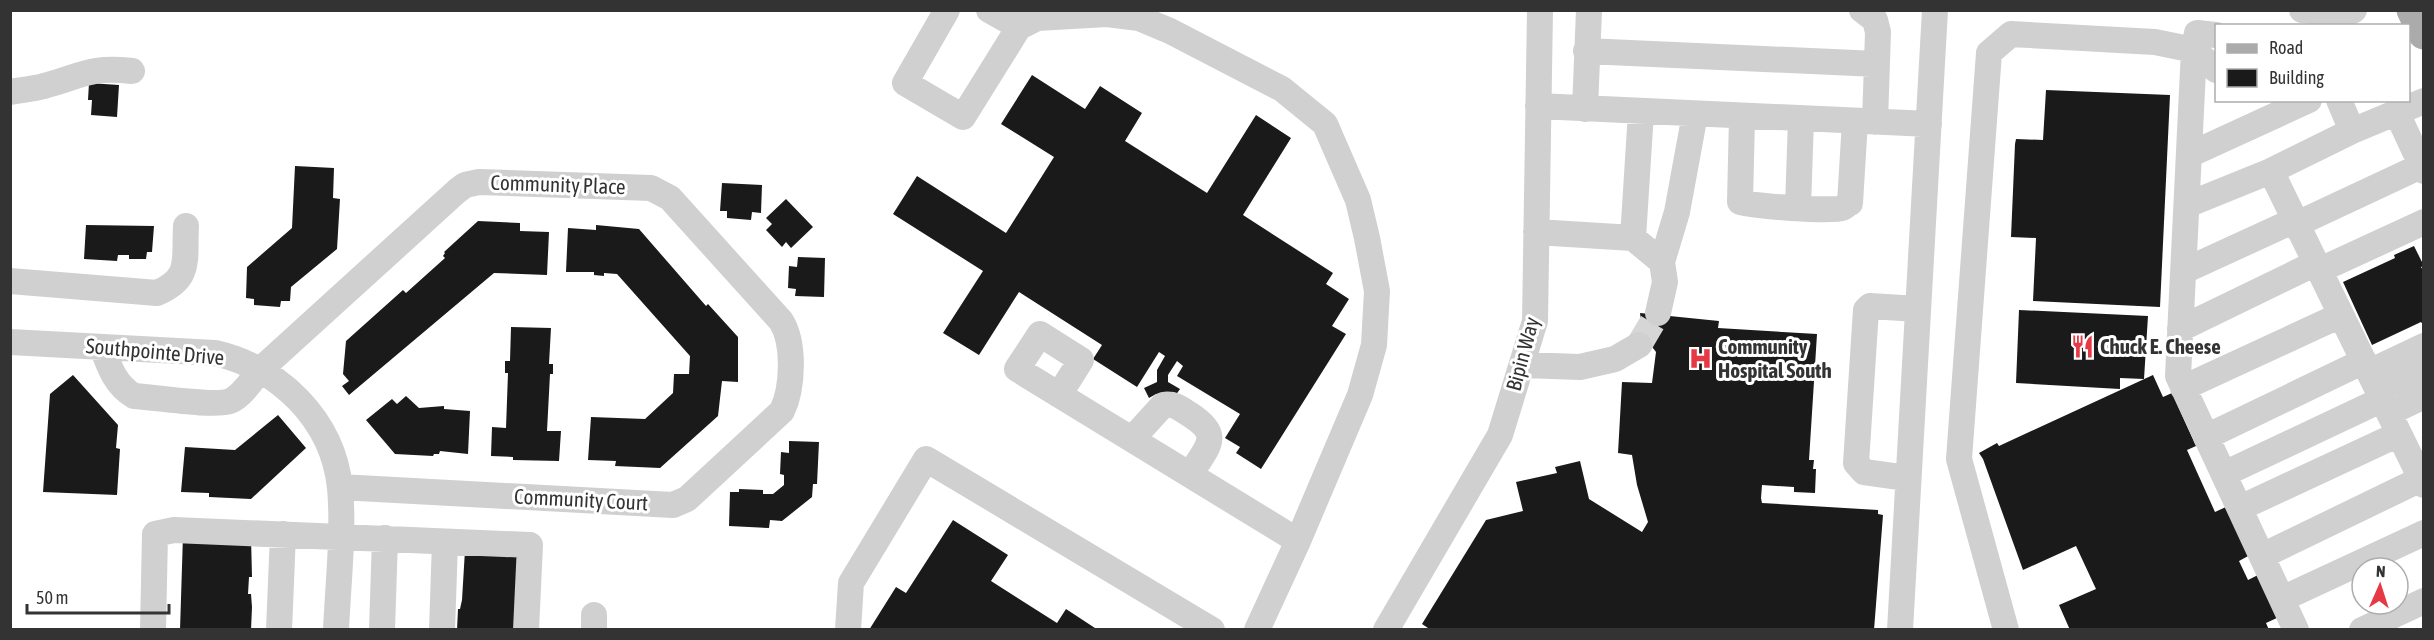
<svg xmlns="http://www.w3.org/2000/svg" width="2434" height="640" viewBox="0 0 2434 640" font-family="'Asap Condensed',sans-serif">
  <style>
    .building { fill: #1a1a1a }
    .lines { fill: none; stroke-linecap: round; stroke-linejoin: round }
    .minor-tunnel { stroke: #d6d6d6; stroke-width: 26; stroke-dasharray: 26 13; stroke-linecap: butt }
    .minor { stroke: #d0d0d0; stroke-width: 26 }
    .major { stroke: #ababab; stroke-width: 33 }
    .labels { text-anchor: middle; stroke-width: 6; stroke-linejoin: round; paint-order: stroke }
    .street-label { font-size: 21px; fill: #333; stroke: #fff }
    .poi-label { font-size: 21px; font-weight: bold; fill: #333; stroke: #fff; text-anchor: start }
  </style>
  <rect width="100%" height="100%" fill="#fff"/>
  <path class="building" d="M1032,75L1085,109L1100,86L1142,113L1125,141L1207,193L1256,115L1291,138L1243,215L1333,273L1326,284L1349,299L1332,326L1346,334L1261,469L1236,453L1240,447L1225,438L1240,414L1177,376L1183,366L1177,361L1168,375V382L1180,389L1173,399L1166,394H1156L1149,398L1144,388L1157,382V370L1165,356L1159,352L1137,387L1093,359L1102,345L1019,292L979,355L943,333L983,271L893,214L917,176L1006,233L1054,157L1001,124Z
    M89,83L119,85L117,117L91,115L92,100H88Z
    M2046,90L2170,95L2160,307L2033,301L2036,238L2011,237L2015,144L2016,139L2043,140Z
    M295,166L334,168L333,198L340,199L337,249L291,287L290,301H281L280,307L254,305V299L246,298L247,267L292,228Z
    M722,183L762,185L761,213L752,212L751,220L727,218V211H720Z
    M786,199L813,227L791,248L786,242L782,247L766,230L772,224L766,218Z
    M478,221L520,223V231L549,232L547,275L494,273L349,395L342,386L349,381L343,374L346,341L403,290L406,293L445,258L443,256L445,253L444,252Z
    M86,225L154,226L152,252H147L146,259H129V255H118L117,261L84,259Z
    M596,225L639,229L706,306L708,304L738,337V382L722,381L718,416L660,468L615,466L616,461L588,460L591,417L645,419L673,393L674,374H689L690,356L617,274L604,273V276L594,275V272H566L568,228L596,230Z
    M2414,246L2424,266L2421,267L2424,272V326L2421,322L2372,345L2343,282L2395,258L2394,255Z
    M798,257L825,258L824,297L795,296L796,289L788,288L789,266L797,267Z
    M2019,310L2148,316L2144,379L2120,378V389L2016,383Z
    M1640,313L1719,321L1718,328L1817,334L1809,460H1814L1813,469H1816L1815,493L1794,492V487L1762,485L1761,498L1762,503L1878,510V514L1883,515L1874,630H1431L1422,624L1486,520L1523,511L1516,482L1557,473L1555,467L1580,461L1589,499L1642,532L1648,522L1637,485L1632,455L1618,453L1622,382L1652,383L1656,352L1643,335Z
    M511,327L551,328L549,364H553V374H550L547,431H561L559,461L513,460V457L491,456L492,427L506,428L508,373H505V361H510Z
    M73,375L118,425L116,448L120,449L117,495L43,492L50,394Z
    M2153,375L2163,397L2172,393L2196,446L2187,450L2215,512L2228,506L2250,555L2239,561L2248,580L2260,574L2279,617L2266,623L2269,630H2070L2059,605L2096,589L2076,546L2023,570L1983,459L1979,453L1997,443L1999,446Z
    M406,396L419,408L444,406V409L470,411L468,454L440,451L439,454H434L433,456L395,454L366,420L392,399L397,404Z
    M278,415L306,448L251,499L209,497V493L181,492L185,447L235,450Z
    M789,441L819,442L817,484H813L812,497L782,521L770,520L769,528L729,526L730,492H739V489L763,490V494H773L784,485V475L780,474L781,452L789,453Z
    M953,520L1008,555L991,581L1057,623L1066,609L1098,630H869L896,587L906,593Z
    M183,535L251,537L252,577H249L248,594H251L252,607L251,630H180Z
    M465,550L521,553L517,630H457L458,609H460L462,600Z"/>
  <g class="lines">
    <path class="minor-tunnel" d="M1639,345L1658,313"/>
    <path class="minor" d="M947,10L905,83L963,117L1019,27L1037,18L1107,14L1139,18L1170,31L1282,89L1325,124L1358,200L1367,238L1377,291L1374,345L1360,395L1298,541L1257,630
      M989,10L1019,27
      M1862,10L1875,20L1878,32L1875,122
      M2302,10L2346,14L2354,10
      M2216,35L2197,33L2194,50L2178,376L2296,630
      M1586,51L1877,64
      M10,92C21,90 33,89 44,86C82,76 90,66 132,71
      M2339,100L2352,131L2424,101
      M1538,106L1929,124
      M1585,109L1589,10
      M2397,113L2424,171
      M1742,117L1740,202C1752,206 1832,212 1842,208C1845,207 1847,204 1850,203L1855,121
      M2352,131L2271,171L2424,485
      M2189,155L2309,100
      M2187,205L2271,171
      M1798,207L1801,119
      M2297,224L2421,166
      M1536,232L1633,238L1662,262L1665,282L1658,313
      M1633,238L1641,112
      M1662,262L1677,212L1695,114
      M2320,270L2424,222
      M2184,271L2295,220
      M10,281L157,293C192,278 184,260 186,226
      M2180,329L2316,263
      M10,342L215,353C280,368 333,420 340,488C344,533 338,584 336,630
      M102,347C109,366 115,385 134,396C153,397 215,407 230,401C242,396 252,380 260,370L457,191L465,185L479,182L651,188L670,198L781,321C795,343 793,388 782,411L687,499L673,505L340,487
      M1522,365L1580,367L1615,359L1639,345
      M2369,372L2424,346
      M2183,388L2341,315
      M2378,389L2424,368
      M1059,395L1081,360L1040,334L1017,369L1298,541
      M2389,413L2424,396
      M2206,437L2364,361
      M1132,439L1163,405C1174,403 1180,408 1189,414C1224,436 1207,446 1190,475
      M2224,474L2383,399
      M1907,478L1864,472L1856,463L1866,310L1870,306L1918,309
      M2240,508L2399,434
      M2262,556L2421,479
      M2282,599L2424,533
      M153,630L155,534L174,530L530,545L526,630
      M279,630L283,534
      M382,630L385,538
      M442,630L445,542
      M594,630V615
      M848,630L851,583L926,459L1212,630
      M1386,630L1500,435L1535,321L1540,10
      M1900,630L1935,10
      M2006,630L1959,459L1989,53L2011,34L2155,42L2194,50L2216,70
      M2362,630L2424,601"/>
    <path class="major" d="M2413,10L2424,33"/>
  </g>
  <defs>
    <symbol id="restaurant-bare" viewBox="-9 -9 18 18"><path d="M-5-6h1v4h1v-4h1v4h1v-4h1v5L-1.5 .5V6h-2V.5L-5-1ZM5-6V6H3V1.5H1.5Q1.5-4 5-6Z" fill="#e63946" stroke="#fff" stroke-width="2.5" paint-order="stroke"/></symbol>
    <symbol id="hospital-bare" viewBox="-9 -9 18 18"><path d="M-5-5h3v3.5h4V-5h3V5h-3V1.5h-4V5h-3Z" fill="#e63946" stroke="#fff" stroke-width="2.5" paint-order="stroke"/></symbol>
  </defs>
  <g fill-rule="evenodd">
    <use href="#restaurant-bare" x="2066" y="330" width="33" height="33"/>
    <use href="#hospital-bare" x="1684" y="342" width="33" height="33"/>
  </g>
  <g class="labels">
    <g class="street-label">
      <text transform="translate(558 185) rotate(2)" y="7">Community Place</text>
      <text transform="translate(155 352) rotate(5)" y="7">Southpointe Drive</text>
      <text transform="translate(1523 354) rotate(-75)" y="7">Bipin Way</text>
      <text transform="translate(581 500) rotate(3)" y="7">Community Court</text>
    </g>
    <g class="poi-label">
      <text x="1718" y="354">Community<tspan x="1718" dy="24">Hospital South</tspan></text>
      <text x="2100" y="354">Chuck E. Cheese</text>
    </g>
  </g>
  <rect width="2434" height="640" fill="none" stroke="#333333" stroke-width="24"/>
  <rect x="2215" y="24" width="195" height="78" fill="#ffffff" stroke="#adadad" stroke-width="1.5"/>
  <rect x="2227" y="44" width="30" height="9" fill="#ababab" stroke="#adadad" stroke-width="1.5"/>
  <text x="2269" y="54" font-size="18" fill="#333333">Road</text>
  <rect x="2227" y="69" width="30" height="18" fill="#1a1a1a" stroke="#adadad" stroke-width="1.5"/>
  <text x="2269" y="84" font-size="18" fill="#333333">Building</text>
  <g transform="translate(2380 586) rotate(3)"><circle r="28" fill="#ffffff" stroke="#adadad" stroke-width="1.5"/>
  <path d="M0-4.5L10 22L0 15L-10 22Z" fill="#e63946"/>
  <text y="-9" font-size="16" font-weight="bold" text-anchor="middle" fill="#333333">N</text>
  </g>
  <path d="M27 604v9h142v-9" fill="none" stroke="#333333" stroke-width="3"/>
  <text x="36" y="604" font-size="18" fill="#333333" stroke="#ffffff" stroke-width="4.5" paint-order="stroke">50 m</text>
</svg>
